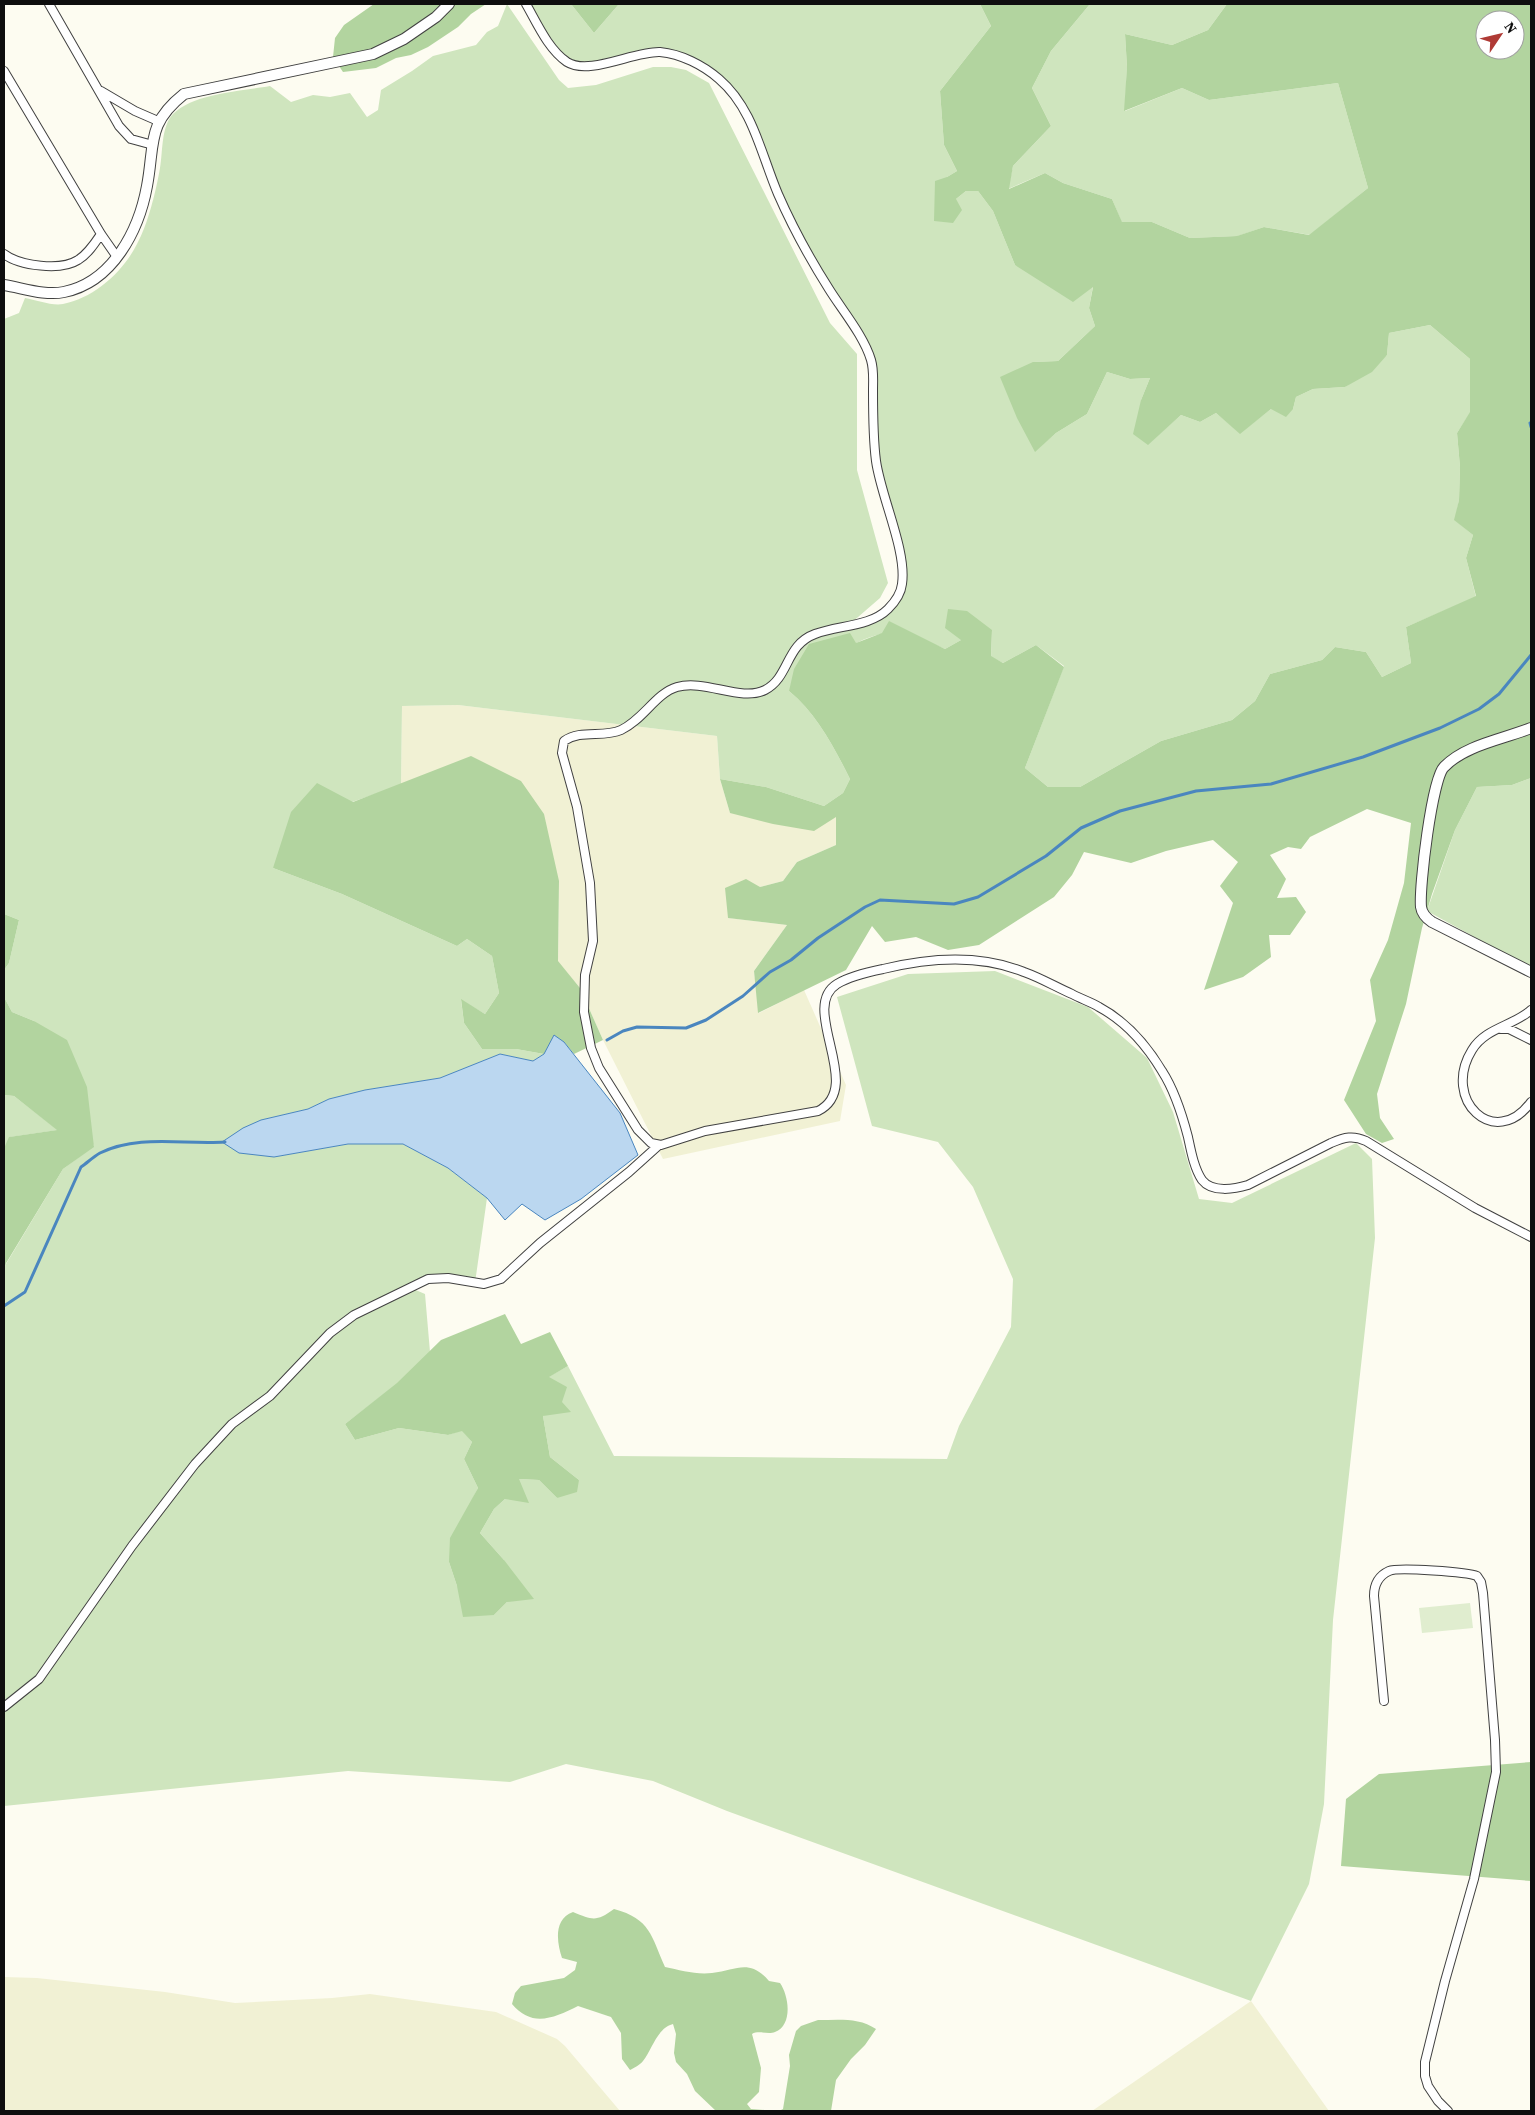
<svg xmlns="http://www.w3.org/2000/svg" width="1535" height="2115" viewBox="0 0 1535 2115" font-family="'Source Serif 4',serif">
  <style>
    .farmland { fill: #f1f1d4 }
    .green { fill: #cfe5be }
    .forest { fill: #b2d49f; fill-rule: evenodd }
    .pitch { fill: #e0edcf }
    .water { fill: #bbd7f0; stroke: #4a86bf }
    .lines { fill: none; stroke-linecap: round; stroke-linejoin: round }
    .stream { stroke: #4a86bf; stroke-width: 3 }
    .minor-casing { stroke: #414141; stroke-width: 10 }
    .tertiary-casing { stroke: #414141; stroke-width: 12 }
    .minor { stroke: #fff; stroke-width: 8 }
    .tertiary { stroke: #fff; stroke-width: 10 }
  </style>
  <rect width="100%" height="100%" fill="#fdfcf1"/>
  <path class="farmland" d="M458,705L717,736L720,779L730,813L836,816V845L797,862L783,881L760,887L729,918L787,925L754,971L759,1013L804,990L846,1085L840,1121L663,1159L603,1040L580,988L558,962L559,881L401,785L402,706Z
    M4,1977L37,1978L165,1992L235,2003L332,1998L370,1994L496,2012L557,2039L565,2046L620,2111H4Z
    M1251,2001L1329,2111H1092Z"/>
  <path class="green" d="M507,4L559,80L568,88L596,85L653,67H671L686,70L709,83L830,323L857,354V470L888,583L880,598L850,624L875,618L900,592L902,563L876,462L871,362L817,269L735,95L699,65L658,52L584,66L556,53L526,4H571L594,33L619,4H980L991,26L940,91L944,145L957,171L947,177L956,199L966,191H978L993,211L1015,265L1093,286L1089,308L1095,326L1058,361L1033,362L1035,451L1056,433L1087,414L1107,372L1130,379L1150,378L1141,400L1148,444L1181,415L1200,422L1216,413L1240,433L1271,409H1293L1296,397L1313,389L1345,387L1387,355L1389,333L1430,325L1470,359V413L1457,433L1460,467L1459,500L1455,520L1473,535L1466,558L1476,597L1406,627L1411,663L1382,677L1366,652L1335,647L1322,660L1270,674L1255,701L1232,720L1161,741L1080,787H1048L1025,768L1064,666L1036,645L1003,663L991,657L992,630L961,640L945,649C930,642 897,631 881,634C850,640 815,672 789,691C817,714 834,747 850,779L843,793L824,806L766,787L720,779L717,736L458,705L402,706L401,785L352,802L273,868L342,894L457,946L467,939L492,956L499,993L485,1014L461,1000L464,1023L482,1049H516L544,1054L533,1061L500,1054L440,1078L365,1090L329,1099L308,1109L261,1120L274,1157L348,1144H403L448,1168L487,1198L475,1283L438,1278L411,1288L425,1294L430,1352L397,1384L345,1424L355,1440L399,1428L448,1435L462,1430L472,1442L464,1459L478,1488L471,1502L449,1562L457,1586L494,1615L507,1602L504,1560L480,1533L494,1509L505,1499L519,1479L539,1480L557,1498L579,1480L550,1457L543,1416L562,1402L548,1377L568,1366L614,1456L947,1459L959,1426L1011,1327L1013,1279L973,1187L938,1142L872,1126L837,997L908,974L995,971L1088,1007L1147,1058L1173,1112L1199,1199L1232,1203L1356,1143L1372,1159L1375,1238L1333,1620L1324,1804L1309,1884L1251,2001L727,1811L653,1781L566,1764L510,1782L348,1771L4,1806V1264H6L63,1169L94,1146L34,1021L12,1012L4,997V970L9,963L19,920L4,914V319L19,313L25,298C36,300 52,306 63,304C94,298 123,272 137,244C148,224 156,191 160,168C163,151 161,127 173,114C194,93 242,91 270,86L291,102L313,95L330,97L350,93L367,117L378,110L381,90L412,71L433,56L476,45L487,32L498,26Z
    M1090,4H1227L1208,30L1172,45L1125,34L1127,67L1125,111L1182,88L1209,100L1338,83L1368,188L1310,235L1264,227L1238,236L1190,238L1152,222L1122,223L1112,199L1063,183L1045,173L1008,189L1013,166L1051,126L1032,88L1051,51Z
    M1531,778V968L1427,911L1455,830L1477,787L1512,785Z
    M4,1095L14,1096L58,1130L10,1137L4,1148Z"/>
  <path class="forest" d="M374,4H486L471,14L458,27L428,47L411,55L396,58L376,68L343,72L333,57L335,38L344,25Z
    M571,4H619L594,33Z
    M980,4H1090L1051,51L1032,88L1051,126L1013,166L1009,189L1045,173L1063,183L1112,199L1122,222H1152L1190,238L1237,236L1264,227L1309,235L1368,188L1338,83L1209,100L1182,88L1124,111L1127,67L1125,34L1172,45L1208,30L1227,4H1531V778L1512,785L1477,787L1455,830L1432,894L1422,928L1406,1004L1377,1094L1380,1118L1394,1139L1382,1143L1366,1134L1344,1100L1376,1021L1370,980L1388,940L1404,883L1411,823L1367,809L1310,837L1301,849L1288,847L1270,855L1286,879L1277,898L1296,897L1306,912L1290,935H1269L1271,957L1243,977L1204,990L1233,903L1220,886L1238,862L1213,840L1166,851L1131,863L1084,852L1072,875L1054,897L979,945L948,950L916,937L885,942L872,926L846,970L758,1013L754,971L787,925L728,918L725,888L746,879L760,887L783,881L797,862L836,845V817L814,831L773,824L730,813L720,779L766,787L824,806L843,793L850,779C834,747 817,714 789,691L794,669L809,644L850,633L856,643L882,633L889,621L945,649L961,640L945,628L948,609L967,611L992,630L991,656L1003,663L1036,645L1064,667L1025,768L1048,787H1080L1161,741L1232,720L1255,701L1270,674L1322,660L1335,647L1366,652L1382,677L1411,663L1406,627L1476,596L1466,558L1473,535L1454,520L1459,500L1460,467L1457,433L1470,412V359L1430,325L1389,333L1387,355L1372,372L1345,387L1313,389L1296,397L1293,409L1286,417L1271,409L1240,434L1216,413L1200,422L1181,415L1148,445L1133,434L1141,400L1150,378L1130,379L1107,372L1087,414L1056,433L1035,452L1017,418L1000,377L1033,362L1058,361L1095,326L1089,308L1093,287L1073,302L1015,265L993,211L978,191H966L956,199L962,210L953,223L934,221L935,181L947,177L957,171L944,145L940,91L991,26ZM1485,20H1515V50H1485Z
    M471,756L521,781L544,814L559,881L558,961L580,988L603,1040L574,1054L564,1042L544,1054L516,1049H482L464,1023L461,999L485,1014L499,993L492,956L467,939L457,946L342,894L273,868L291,812L317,783L353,802Z
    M4,914L19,920L9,963L4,970Z
    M4,997L12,1012L34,1021L67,1040L87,1087L94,1147L63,1169L5,1265L4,1264V1148L9,1137L57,1130L14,1096L4,1095Z
    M505,1314L521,1344L550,1332L568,1366L549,1377L567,1387L562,1402L571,1412L543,1416L550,1457L579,1480L577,1492L557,1498L539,1480L519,1479L529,1503L505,1499L494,1509L480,1533L504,1560L534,1599L507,1602L494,1615L463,1617L457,1586L449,1562L450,1538L478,1488L464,1459L472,1442L462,1431L448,1435L399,1428L355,1440L345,1424L397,1383L441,1340Z
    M1531,1762V1881L1341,1866L1346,1799L1379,1774Z
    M614,1909C651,1919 651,1936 665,1967C680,1970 696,1975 712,1973C737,1970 749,1958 769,1981L780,1983C789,1996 793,2025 775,2032C768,2035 759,2030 752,2034L761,2068L759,2092L747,2104L751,2109L777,2111H716L695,2091L687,2074L676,2062L674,2053L676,2034L673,2024C657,2028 652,2050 643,2061C640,2065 634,2068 630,2070L622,2059L621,2033L611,2017L578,2006C554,2018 532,2028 512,2004L515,1993L521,1986L564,1978L575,1970L577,1962L562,1958C557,1943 553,1919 573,1912C593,1920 596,1922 614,1909Z
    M818,2020C837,2020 859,2017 876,2029L865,2045L851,2059L836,2080L831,2111H779L783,2109L790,2066L789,2055L796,2031L801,2026Z"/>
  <path class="pitch" d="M1470,1603L1473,1628L1422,1633L1419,1608Z"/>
  <path class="water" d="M554,1035L564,1042L620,1113L638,1155L581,1199L545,1220L522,1204L505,1220L487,1198L448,1168L403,1144H348L274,1157L239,1153L222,1142L243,1128L261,1120L308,1109L329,1099L365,1090L440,1078L500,1054L533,1061L544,1054Z"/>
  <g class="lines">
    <path class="stream" d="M1530,423L1531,427
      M607,1040L623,1031L637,1027L686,1028L706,1020L743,996L770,972L791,960L818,938L865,907L880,900L954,904L978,897L1046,856L1081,828L1120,811L1196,791L1271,784L1363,757L1440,728L1479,709L1499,694L1531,655
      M4,1306L25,1292L81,1167C87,1163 93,1157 100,1153C139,1134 183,1145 225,1142"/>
    <defs>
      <path id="minor" d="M49,4L119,126L131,139L153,145
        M526,4C537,23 548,49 567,62C589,76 634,51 660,52C681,54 703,65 719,79C753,108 761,154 778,194C792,226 810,259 829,289C842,310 864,336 871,360C874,370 873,380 873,390C873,414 873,438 876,461C881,497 907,551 902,584C901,593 894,603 888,609C870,627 838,625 815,634C785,645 790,677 765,690C741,702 705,679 677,687C656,693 643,720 621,730C603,738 581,729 564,741L562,753L577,807L590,883L593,941L585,975L584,1012L591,1048L599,1068L638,1130L651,1143L661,1145L705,1131L818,1111C866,1087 798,1008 837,984C850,976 868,972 883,969C928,958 980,954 1024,972C1041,978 1056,987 1072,994C1081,999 1091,1002 1099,1007C1125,1021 1147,1046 1162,1071C1175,1091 1182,1114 1188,1137C1191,1151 1194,1168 1202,1180C1212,1193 1235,1189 1248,1185L1331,1143C1345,1137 1353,1135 1366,1141L1475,1208L1531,1237
        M4,71L101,234L117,257
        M101,91L135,111L158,121
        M4,254C20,266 61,271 78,260C88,254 95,243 101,234
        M1531,1010C1513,1026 1485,1028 1472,1050C1441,1100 1495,1151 1531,1102
        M1501,1029H1509L1531,1040
        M1384,1701L1374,1596C1374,1585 1378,1576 1389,1571C1398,1567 1468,1572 1477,1576L1481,1582L1483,1593L1495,1740L1496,1772L1474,1879L1445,1981L1425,2062V2076L1428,2086L1438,2101L1448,2111
        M4,1707L39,1679L132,1546L195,1464L232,1424L270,1396L330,1333L354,1315L428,1279L448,1278L484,1284L501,1279L540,1243L629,1172L659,1145"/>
      <path id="tertiary" d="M4,285C23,288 45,296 64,292C113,282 139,230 147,186C155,144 146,124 184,94L373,54L404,39L436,17L449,4
        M1531,728C1504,739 1465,745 1444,767C1432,779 1419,887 1421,907C1422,914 1426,918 1432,922L1531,972"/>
    </defs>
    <use href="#minor" class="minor-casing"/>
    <use href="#tertiary" class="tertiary-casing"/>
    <use href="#minor" class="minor"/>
    <use href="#tertiary" class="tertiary"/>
  </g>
  <rect width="1535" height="2115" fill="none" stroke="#0e0e0e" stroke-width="10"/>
  <g transform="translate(1500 35) rotate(55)"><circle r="24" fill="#ffffff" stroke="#9f9f9f"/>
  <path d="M0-4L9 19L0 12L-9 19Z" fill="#af3a35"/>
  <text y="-8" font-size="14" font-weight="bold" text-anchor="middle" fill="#0e0e0e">N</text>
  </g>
</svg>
